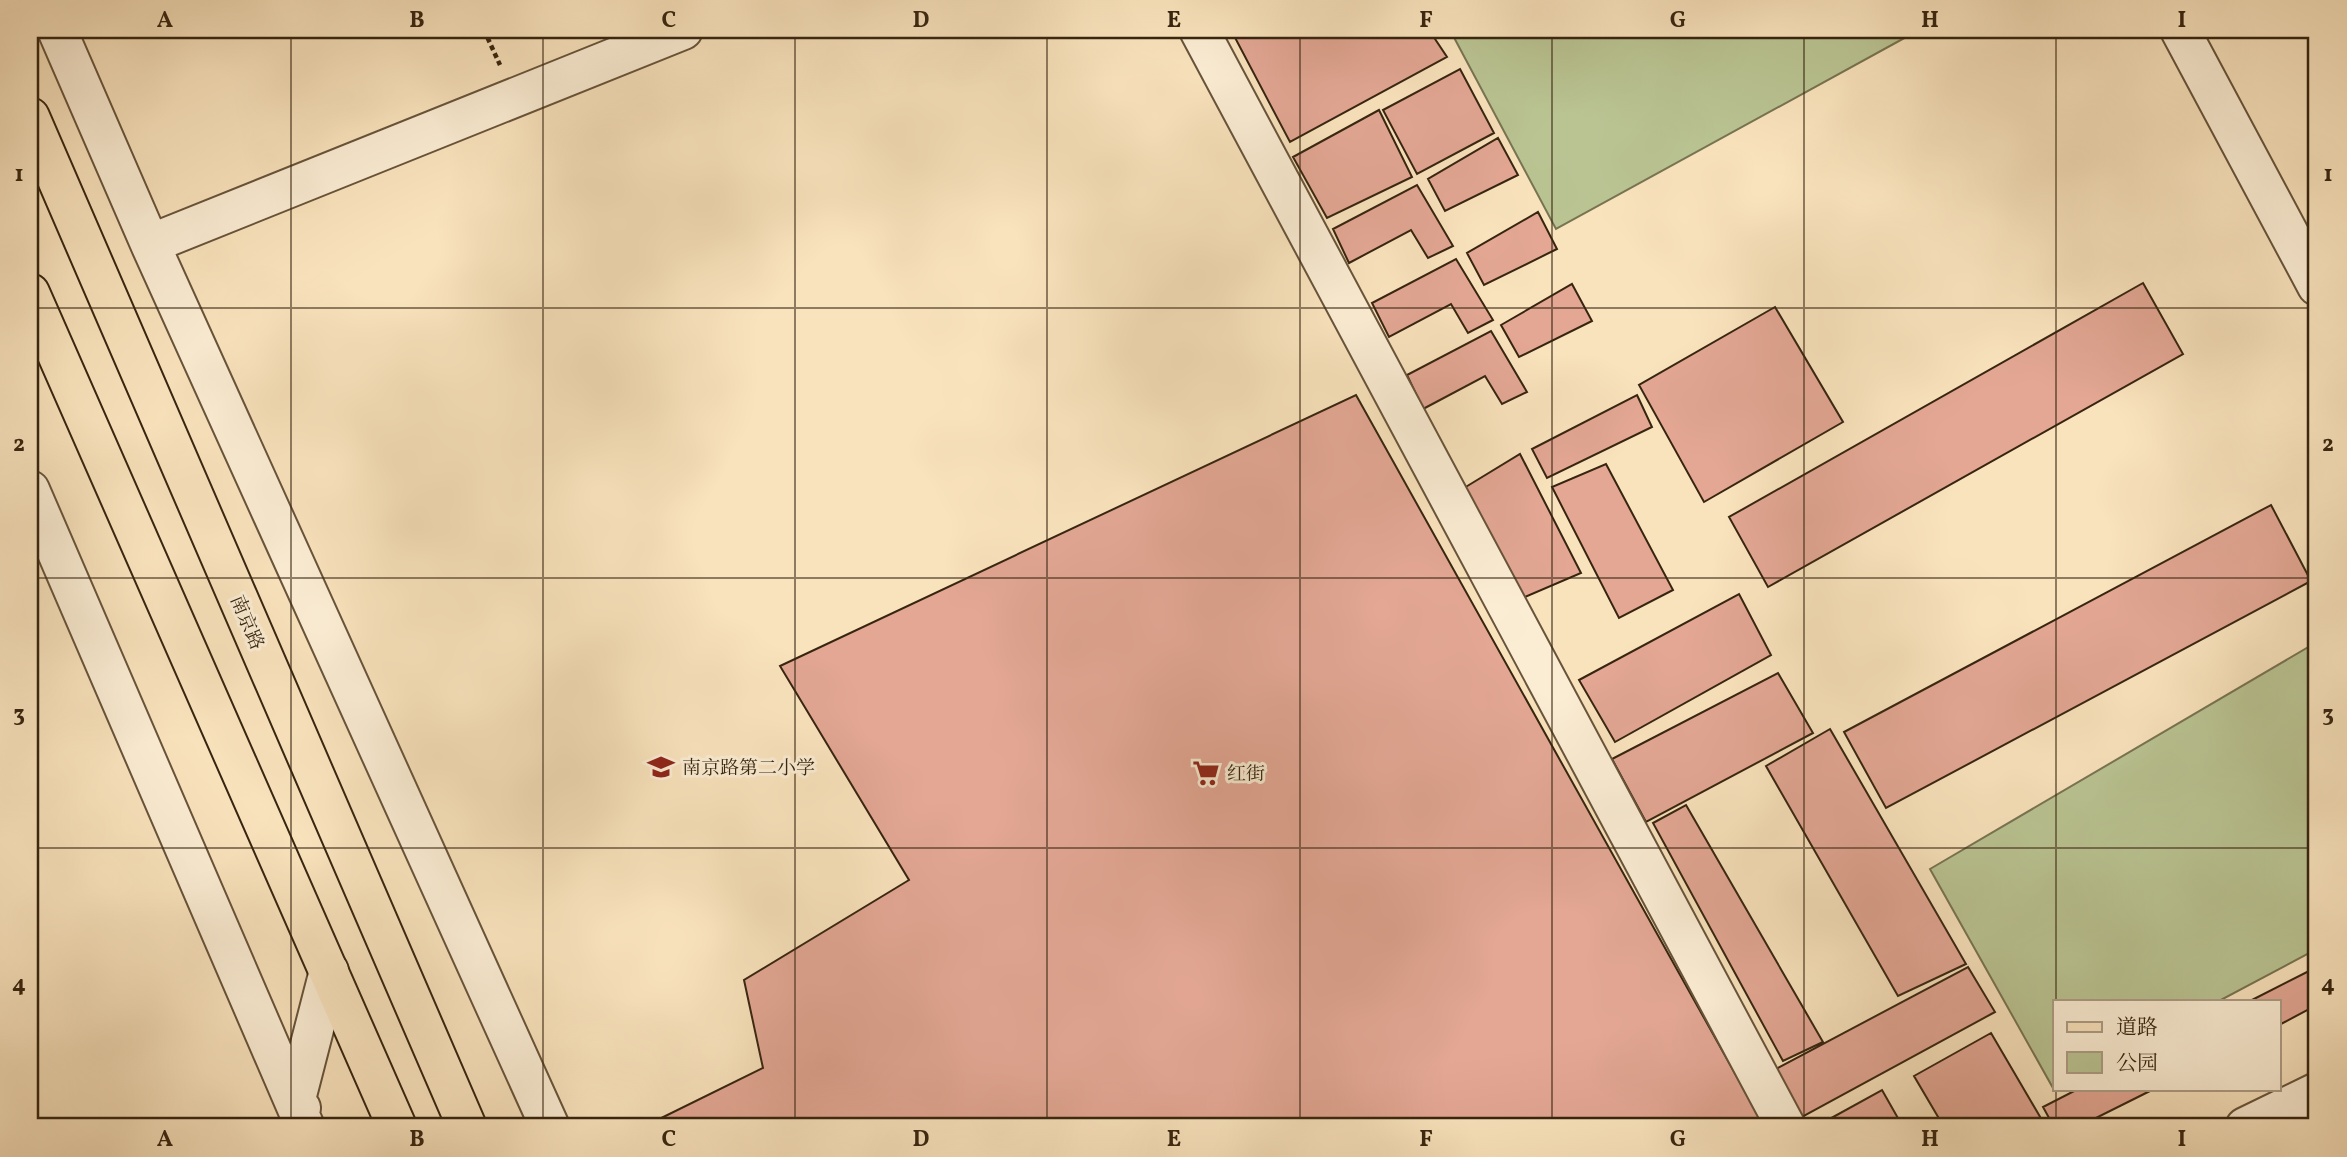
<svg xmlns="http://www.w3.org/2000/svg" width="2347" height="1157" viewBox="0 0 2347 1157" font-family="Vollkorn,'Noto Serif SC',serif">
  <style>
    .green { fill: #bac493; stroke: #787452; stroke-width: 2 }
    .building { fill: #e3a794; stroke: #372510; stroke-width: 2 }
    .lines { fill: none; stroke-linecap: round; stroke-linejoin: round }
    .minor-casing { stroke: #68543b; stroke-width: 42 }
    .major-casing { stroke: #372510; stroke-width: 42 }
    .path { stroke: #372510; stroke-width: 4.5; stroke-dasharray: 5 3.5; stroke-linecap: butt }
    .minor { stroke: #fbedd4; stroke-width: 38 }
    .major { stroke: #f9e3bd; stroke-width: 38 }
    .grid { fill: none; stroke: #372510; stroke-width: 2; stroke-opacity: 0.55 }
    .labels { text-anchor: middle; stroke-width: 6; stroke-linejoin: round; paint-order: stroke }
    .street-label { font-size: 19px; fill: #372510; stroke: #fbedd4 }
    .poi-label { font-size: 19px; fill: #372510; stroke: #fbedd4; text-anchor: start }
    .neatline { fill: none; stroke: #372510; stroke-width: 2.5 }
    .grid-label { font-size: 23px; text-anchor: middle; font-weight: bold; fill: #372510 }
  </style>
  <rect width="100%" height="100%" fill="#f9e3bd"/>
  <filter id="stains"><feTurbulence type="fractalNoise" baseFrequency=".00286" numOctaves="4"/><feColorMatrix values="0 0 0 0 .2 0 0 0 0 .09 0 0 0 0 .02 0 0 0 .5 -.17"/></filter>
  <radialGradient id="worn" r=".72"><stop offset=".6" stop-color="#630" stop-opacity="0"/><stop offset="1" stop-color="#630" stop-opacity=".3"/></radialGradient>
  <path class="green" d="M1450,30H1919L1556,229Z
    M2317,642V949L2219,1001H2055L2053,1088L1930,869Z"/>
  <path class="building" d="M1231,30H1429L1447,57L1290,142Z
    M1460,69L1494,133L1417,174L1383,110Z
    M1379,110L1412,177L1327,218L1293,157Z
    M1498,138L1518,175L1445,211L1428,179Z
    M1417,185L1453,246L1428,258L1411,230L1349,263L1333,229Z
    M1538,212L1557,249L1484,285L1467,253Z
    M1456,259L1493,320L1468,333L1451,304L1389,337L1372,303Z
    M2143,283L2183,354L1768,587L1729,517Z
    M1572,284L1592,321L1519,357L1501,325Z
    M1775,307L1843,422L1704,502L1639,385Z
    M1491,331L1527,392L1502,404L1485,376L1423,409L1407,375Z
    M1356,395L1765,1127H643L763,1068L744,980L909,880L780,666Z
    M1637,395L1652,427L1547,478L1532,449Z
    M1520,454L1581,573L1520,599L1464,488Z
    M1606,464L1673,590L1619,618L1552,487Z
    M2271,505L2311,581L1886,808L1844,732Z
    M1739,594L1771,655L1615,742L1579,680Z
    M1778,673L1813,733L1646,822L1612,759Z
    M1830,729L1966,964L1898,996L1766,766Z
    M1686,805L1823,1042L1783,1061L1653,823Z
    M1968,967L1995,1012L1802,1117L1776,1069Z
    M2317,967V1005L2279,1025V1001H2250Z
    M1991,1033L2046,1127H1944L1914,1076Z
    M2078,1089H2154L2078,1127H2054L2043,1107Z
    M1882,1090L1903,1127H1815Z"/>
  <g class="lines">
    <defs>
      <path id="minor" d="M57,30L150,244L550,1127
        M1199,30L1786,1127
        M2180,30L2317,286
        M150,244L683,30
        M30,490L305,1127
        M301,1108L295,1103L329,971
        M2245,1127L2317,1092"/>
      <path id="major" d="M30,117L467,1127
        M30,293L397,1127"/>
    </defs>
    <use href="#minor" class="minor-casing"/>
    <use href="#major" class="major-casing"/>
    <path class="path" d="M484,30L500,65"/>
    <use href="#minor" class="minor"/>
    <use href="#major" class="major"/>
  </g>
  <path class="grid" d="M291,30V1127M543,30V1127M795,30V1127M1047,30V1127M1300,30V1127M1552,30V1127M1804,30V1127M2056,30V1001M30,308H2317M30,578H2317M30,848H2317M2056,1089V1127"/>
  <defs>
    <symbol id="school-bare" viewBox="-9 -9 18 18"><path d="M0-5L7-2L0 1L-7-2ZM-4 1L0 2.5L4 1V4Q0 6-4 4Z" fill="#8f2418" stroke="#fbedd4" stroke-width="2.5" paint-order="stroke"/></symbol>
    <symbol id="supermarket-bare" viewBox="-9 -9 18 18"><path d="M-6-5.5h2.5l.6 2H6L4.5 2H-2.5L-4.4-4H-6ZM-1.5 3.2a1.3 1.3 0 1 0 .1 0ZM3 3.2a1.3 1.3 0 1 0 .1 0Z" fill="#8f2418" stroke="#fbedd4" stroke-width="2.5" paint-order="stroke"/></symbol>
  </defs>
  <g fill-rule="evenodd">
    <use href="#school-bare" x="642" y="748" width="38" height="38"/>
    <use href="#supermarket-bare" x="1187" y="754" width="38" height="38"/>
  </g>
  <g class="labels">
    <g class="street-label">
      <text transform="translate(248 622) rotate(67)" y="7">南京路</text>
    </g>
    <g class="poi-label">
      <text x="682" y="774">南京路第二小学</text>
      <text x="1227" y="780">红街</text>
    </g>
  </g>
  <rect width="2347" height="1157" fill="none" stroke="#f9e3bd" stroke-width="77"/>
  <rect x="2053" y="1000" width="228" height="91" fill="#fbedd4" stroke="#ad9d86" stroke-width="2"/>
  <rect x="2067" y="1022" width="35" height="10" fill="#f9e3bd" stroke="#ad9d86" stroke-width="2"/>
  <text x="2116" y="1034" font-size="21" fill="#372510">道路</text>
  <rect x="2067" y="1052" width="35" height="21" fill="#bac493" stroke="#ad9d86" stroke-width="2"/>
  <text x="2116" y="1070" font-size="21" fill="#372510">公园</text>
  <rect x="38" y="38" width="2270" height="1080" class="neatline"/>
  <g class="grid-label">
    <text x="165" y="27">A</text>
    <text x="417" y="27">B</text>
    <text x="669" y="27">C</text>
    <text x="921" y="27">D</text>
    <text x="1174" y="27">E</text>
    <text x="1426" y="27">F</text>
    <text x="1678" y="27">G</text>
    <text x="1930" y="27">H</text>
    <text x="2182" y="27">I</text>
    <text x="19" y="181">1</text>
    <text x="2328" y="181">1</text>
    <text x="19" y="451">2</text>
    <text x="2328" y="451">2</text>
    <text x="19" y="721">3</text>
    <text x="2328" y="721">3</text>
    <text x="19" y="991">4</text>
    <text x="2328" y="991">4</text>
    <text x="165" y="1146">A</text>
    <text x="417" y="1146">B</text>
    <text x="669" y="1146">C</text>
    <text x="921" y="1146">D</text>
    <text x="1174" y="1146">E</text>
    <text x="1426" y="1146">F</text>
    <text x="1678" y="1146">G</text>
    <text x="1930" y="1146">H</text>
    <text x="2182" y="1146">I</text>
  </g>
  <rect width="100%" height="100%" filter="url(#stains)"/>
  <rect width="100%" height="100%" fill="url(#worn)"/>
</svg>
